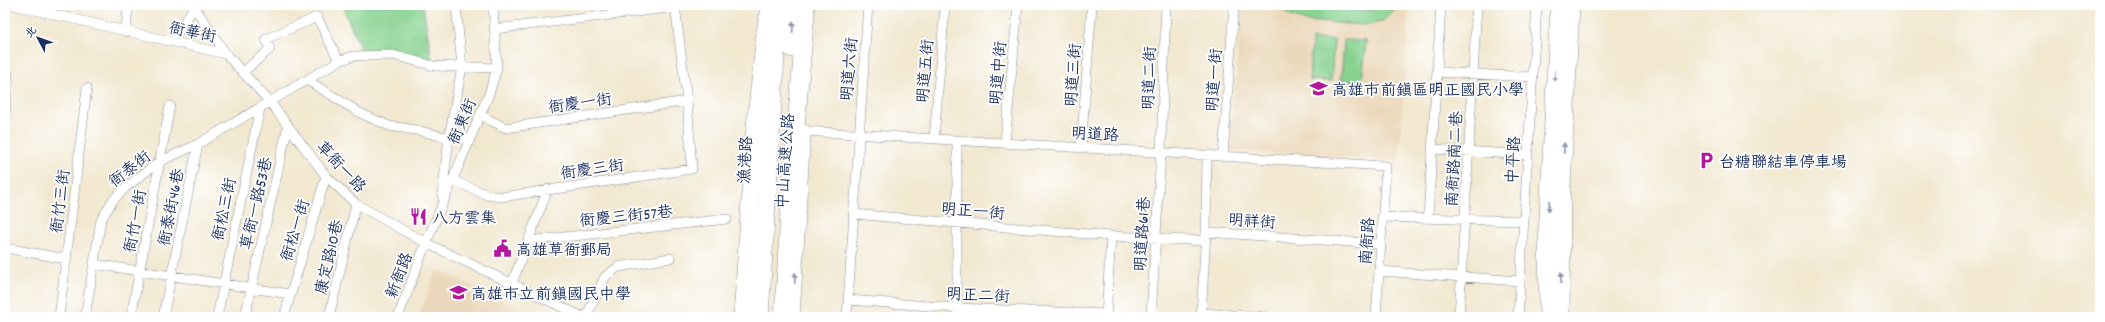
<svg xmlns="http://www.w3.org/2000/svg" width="2105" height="322" viewBox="0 0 2105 322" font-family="Dekko,'LXGW WenKai TC',sans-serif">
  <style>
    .built { fill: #ebd8ba }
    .green { fill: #87d28f; stroke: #518076 }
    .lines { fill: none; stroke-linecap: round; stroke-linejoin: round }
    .street-casing { stroke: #868c97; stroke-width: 10 }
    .secondary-casing { stroke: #868c97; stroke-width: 14 }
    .highway-casing { stroke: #868c97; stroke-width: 18 }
    .street { stroke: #fff; stroke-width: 9 }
    .secondary { stroke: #fff; stroke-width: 13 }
    .highway { stroke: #fff; stroke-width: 17 }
    .oneway { fill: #8d97ae }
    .labels { text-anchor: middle; stroke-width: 3.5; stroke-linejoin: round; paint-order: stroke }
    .street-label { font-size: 16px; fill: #1b2f5e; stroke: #fff }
    .poi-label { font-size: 16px; fill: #1b2f5e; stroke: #fff; text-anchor: start }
  </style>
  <rect width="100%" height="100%" fill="#fff"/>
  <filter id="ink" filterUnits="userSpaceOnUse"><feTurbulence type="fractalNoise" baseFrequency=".025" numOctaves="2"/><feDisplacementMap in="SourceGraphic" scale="8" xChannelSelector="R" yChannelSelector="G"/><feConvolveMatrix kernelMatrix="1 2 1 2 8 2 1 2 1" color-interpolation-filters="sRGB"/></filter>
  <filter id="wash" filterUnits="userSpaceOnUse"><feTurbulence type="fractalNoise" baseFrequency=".012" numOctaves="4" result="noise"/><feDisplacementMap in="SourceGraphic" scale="16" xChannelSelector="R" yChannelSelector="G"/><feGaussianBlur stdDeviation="0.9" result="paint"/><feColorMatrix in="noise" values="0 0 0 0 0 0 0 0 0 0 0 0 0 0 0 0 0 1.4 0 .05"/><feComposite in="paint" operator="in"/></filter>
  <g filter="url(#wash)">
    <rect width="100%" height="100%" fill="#f2e8d0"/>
    <path class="built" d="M1242,5H1409L1399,161L1229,150Z
      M437,269L539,317H418Z"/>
    <path class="green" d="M342,5H423L432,62L397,51L362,52Z
      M1280,5H1304L1357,10H1371L1379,5H1398L1382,22L1365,25L1305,21L1288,15Z
      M1312,39L1334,40L1331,81L1309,80Z
      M1344,40L1366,41L1362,82L1341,81Z"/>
  </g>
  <g filter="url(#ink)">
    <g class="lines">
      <defs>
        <path id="street" d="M13,5L226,54
          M193,5L226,54L270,102L326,176L356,204L426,243L583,317
          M494,29L676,7
          M126,32L128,5
          M172,42L194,7
          M243,72L270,49L266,39L317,17L339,61
          M1437,72L1532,77
          M307,80L360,113L389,126L416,130L449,138H470
          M480,115L506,128L687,101
          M5,116L8,73
          M804,131L1386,166L1376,317
          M934,139L945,5
          M1005,143L1018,5
          M1081,148L1092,5
          M1432,149L1528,155
          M1223,156L1234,5
          M452,180L487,195L501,197L692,169L687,101L675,5
          M442,196L449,138L462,67L456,5
          M853,214L1111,236L1106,317
          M1382,217L1524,221
          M1428,218L1441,5
          M1206,232L1207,155
          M1111,236L1206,241
          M528,241L727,219
          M5,248L67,259
          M94,264L290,294
          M1379,271L1520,281
          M512,283L548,189
          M848,300L957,308L1106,314
          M1201,313L1265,317
          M59,317L87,88
          M85,317L101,220L113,200L126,187L159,162L198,144L339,61L353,56L393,55L434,66L497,68
          M131,317L170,106
          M163,317L198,144
          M217,317L260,108
          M245,317L288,125
          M284,317L326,176
          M329,317L356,204
          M398,317L426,243L489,94L497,68L493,5
          M586,317L605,277L618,267L670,258
          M847,317L868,5
          M957,317V140
          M1151,317L1161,152L1166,5
          M1201,317L1206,232L1380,244
          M1459,317L1477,5
          M1518,317L1537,5"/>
        <path id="secondary" d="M751,317L758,212
          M793,317L804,131"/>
        <path id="highway" d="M792,49L794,5
          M742,317L755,127L766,25L771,5
          M760,317L779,5
          M783,317L790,194L806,13L805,5
          M1548,317L1547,237L1559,5
          M1561,317L1562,186L1571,5"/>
      </defs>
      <use href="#street" class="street-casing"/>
      <use href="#secondary" class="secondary-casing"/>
      <use href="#highway" class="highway-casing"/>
      <use href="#street" class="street"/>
      <use href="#secondary" class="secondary"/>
      <use href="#highway" class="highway"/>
    </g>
    <defs><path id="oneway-solid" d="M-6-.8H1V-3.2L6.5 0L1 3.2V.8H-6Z"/></defs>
    <g class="oneway">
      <use href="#oneway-solid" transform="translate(793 27) rotate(-86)"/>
      <use href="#oneway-solid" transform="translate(1555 76) rotate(93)"/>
      <use href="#oneway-solid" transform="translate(1564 148) rotate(-87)"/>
      <use href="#oneway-solid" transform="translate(1549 206) rotate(93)"/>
      <use href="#oneway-solid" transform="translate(795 278) rotate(-87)"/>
      <use href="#oneway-solid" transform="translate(1561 278) rotate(-90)"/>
    </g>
  </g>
  <defs>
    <symbol id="school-bare" viewBox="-9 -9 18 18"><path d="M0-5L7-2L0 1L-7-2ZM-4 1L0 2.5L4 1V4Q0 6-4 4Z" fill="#b5179e" stroke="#fff" stroke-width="2.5" paint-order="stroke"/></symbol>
    <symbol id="parking-bare" viewBox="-9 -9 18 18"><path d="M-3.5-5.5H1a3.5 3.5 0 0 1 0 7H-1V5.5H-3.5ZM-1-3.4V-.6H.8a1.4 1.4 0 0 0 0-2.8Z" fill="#b5179e" stroke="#fff" stroke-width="2.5" paint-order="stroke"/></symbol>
    <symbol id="restaurant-bare" viewBox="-9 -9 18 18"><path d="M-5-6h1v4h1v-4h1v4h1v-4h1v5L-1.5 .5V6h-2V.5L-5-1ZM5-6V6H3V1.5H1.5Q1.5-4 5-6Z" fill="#b5179e" stroke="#fff" stroke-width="2.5" paint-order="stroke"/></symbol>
    <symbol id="civic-bare" viewBox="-9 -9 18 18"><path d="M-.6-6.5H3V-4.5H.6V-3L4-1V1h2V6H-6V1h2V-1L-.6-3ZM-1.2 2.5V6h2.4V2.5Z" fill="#b5179e" stroke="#fff" stroke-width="2.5" paint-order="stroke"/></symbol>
  </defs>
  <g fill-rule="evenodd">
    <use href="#school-bare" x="1306" y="76" width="25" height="25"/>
    <use href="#parking-bare" x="1694" y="148" width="25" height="25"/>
    <use href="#restaurant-bare" x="406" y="204" width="25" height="25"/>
    <use href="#civic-bare" x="490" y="236" width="25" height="25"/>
    <use href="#school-bare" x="446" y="280" width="25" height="25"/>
  </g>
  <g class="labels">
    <g class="street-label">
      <text transform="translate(193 31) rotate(12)" y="6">衙華街</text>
      <text transform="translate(848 69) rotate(-85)" y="6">明道六街</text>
      <text transform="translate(924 71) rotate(-85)" y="6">明道五街</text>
      <text transform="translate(997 73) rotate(-85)" y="6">明道中街</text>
      <text transform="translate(1072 75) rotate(-86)" y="6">明道三街</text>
      <text transform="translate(1148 78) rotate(-88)" y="6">明道二街</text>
      <text transform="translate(1213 80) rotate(-86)" y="6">明道一街</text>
      <text transform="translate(580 102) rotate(-8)" y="6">衙慶一街</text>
      <text transform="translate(461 121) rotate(-67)" y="6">衙東街</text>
      <text transform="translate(1095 133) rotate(3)" y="6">明道路</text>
      <text transform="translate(1453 159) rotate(-87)" y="6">南衙路南二巷</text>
      <text transform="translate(744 160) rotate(-87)" y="6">漁港路</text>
      <text transform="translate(1512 160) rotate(-87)" y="6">中平路</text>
      <text transform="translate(784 161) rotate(-86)" y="6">中山高速公路</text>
      <text transform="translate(342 166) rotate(47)" y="6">草衙一路</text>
      <text transform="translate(129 168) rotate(-38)" y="6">衙泰街</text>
      <text transform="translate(592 168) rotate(-8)" y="6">衙慶三街</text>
      <text transform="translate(59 201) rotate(-83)" y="6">衙竹三街</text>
      <text transform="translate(255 203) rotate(-77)" y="6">草衙一路53巷</text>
      <text transform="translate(170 207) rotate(-79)" y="6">衙泰街46巷</text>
      <text transform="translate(223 209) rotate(-78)" y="6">衙松三街</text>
      <text transform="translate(973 210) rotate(5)" y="6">明正一街</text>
      <text transform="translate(626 215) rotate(-6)" y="6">衙慶三街57巷</text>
      <text transform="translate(1252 220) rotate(4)" y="6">明祥街</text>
      <text transform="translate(134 221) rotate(-80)" y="6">衙竹一街</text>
      <text transform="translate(294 230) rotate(-73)" y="6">衙松一街</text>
      <text transform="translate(1141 234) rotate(-87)" y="6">明道路61巷</text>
      <text transform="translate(1366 241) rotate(-86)" y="6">南衙路</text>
      <text transform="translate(328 257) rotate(-77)" y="6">康定路10巷</text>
      <text transform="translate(398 275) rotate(-69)" y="6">新衙路</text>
      <text transform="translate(978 294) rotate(3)" y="6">明正二街</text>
    </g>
    <g class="poi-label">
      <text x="1332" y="95">高雄市前鎮區明正國民小學</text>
      <text x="1719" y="167">台糖聯結車停車場</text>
      <text x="432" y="223">八方雲集</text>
      <text x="516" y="255">高雄草衙郵局</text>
      <text x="471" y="299">高雄市立前鎮國民中學</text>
    </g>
  </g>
  <rect width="2105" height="322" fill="none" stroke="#fff" stroke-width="20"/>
  <g transform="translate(38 38) rotate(311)" stroke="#ffffff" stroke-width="3" paint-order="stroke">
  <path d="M0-3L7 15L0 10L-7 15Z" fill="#1b2f5e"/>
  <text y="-6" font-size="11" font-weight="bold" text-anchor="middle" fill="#1b2f5e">北</text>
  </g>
</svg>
